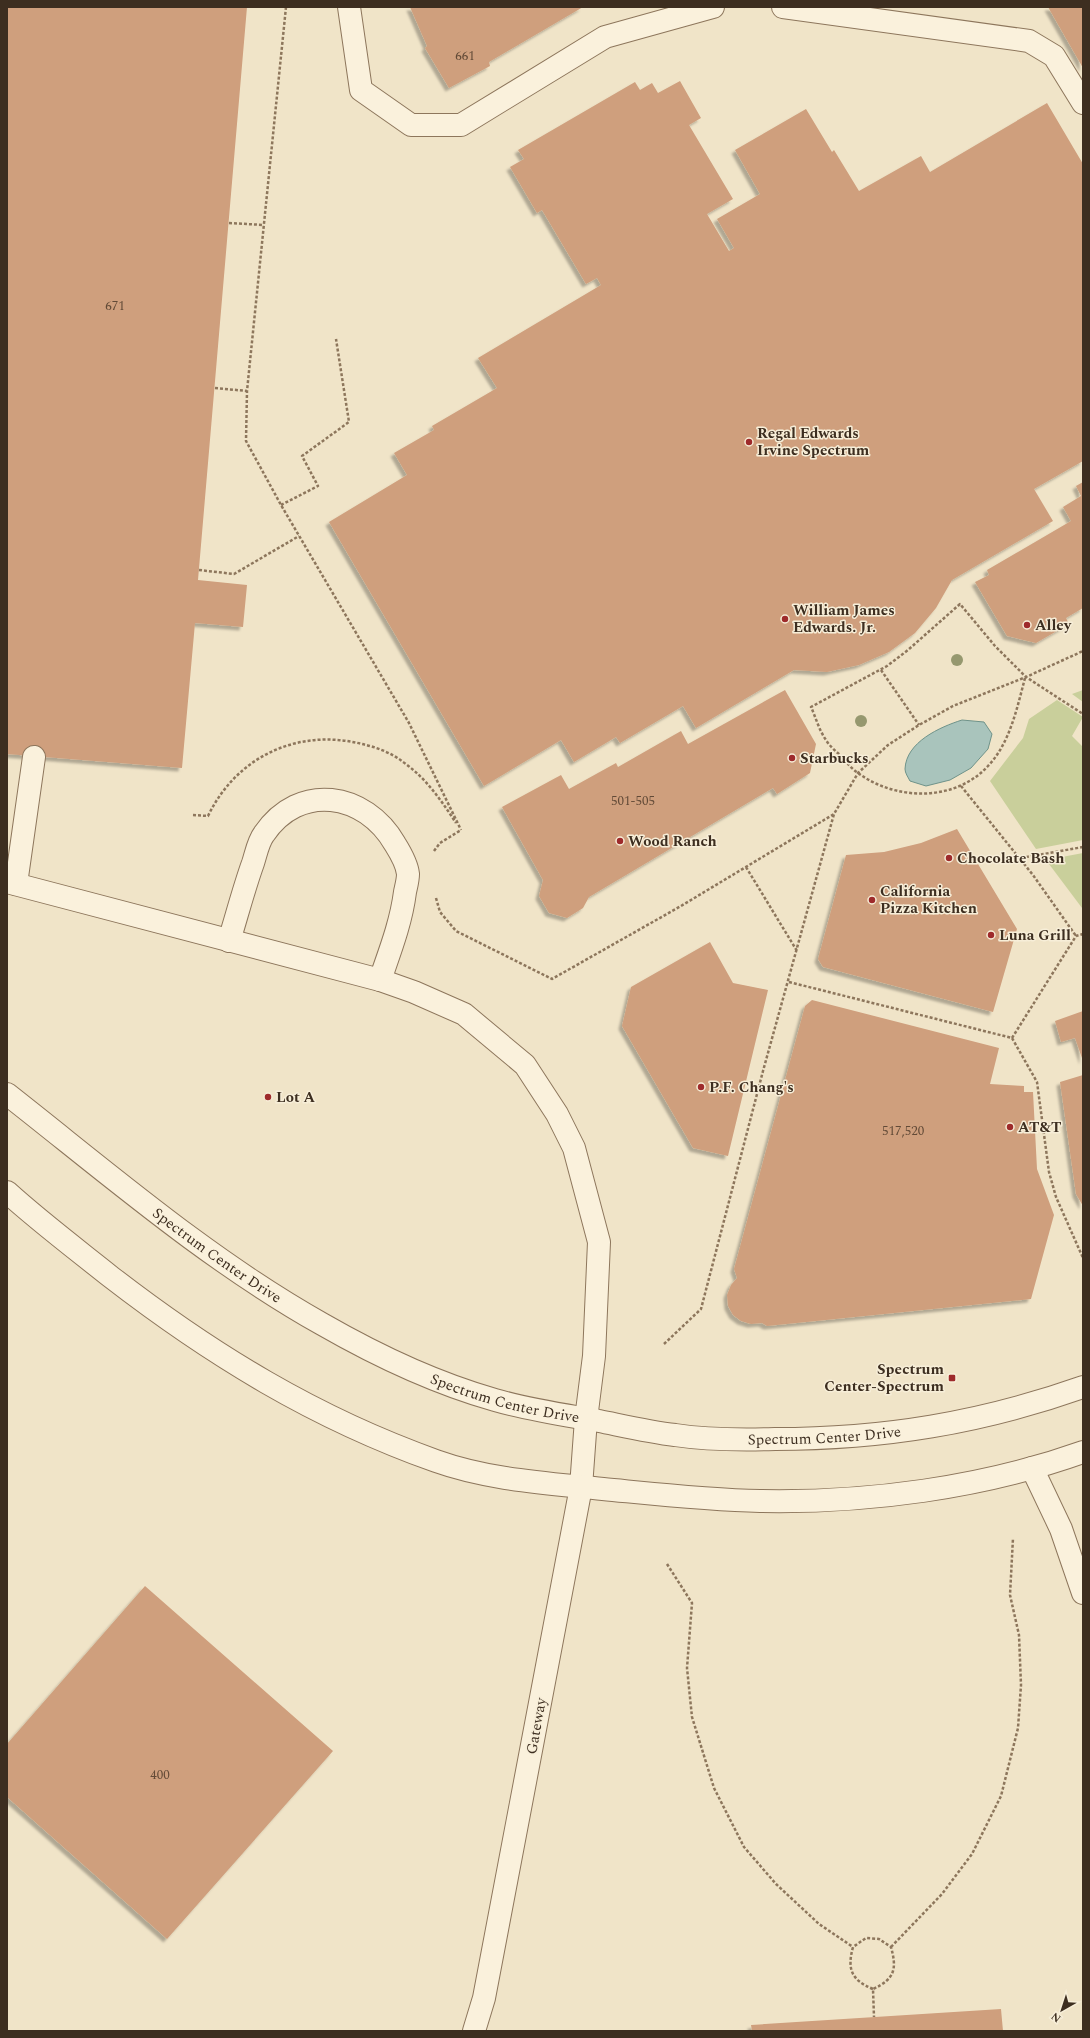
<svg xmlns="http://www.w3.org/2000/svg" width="1090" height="2038" viewBox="0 0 1090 2038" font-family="Spectral,serif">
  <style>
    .green { fill: #c9cf9b }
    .water { fill: #a9c4bc; stroke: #6f938a }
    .building { fill: #cf9f7d; filter: url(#shadow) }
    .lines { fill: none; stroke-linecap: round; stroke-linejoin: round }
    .minor-casing { stroke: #8d765c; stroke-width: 24 }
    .path { stroke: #8d765c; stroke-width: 2.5; stroke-dasharray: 3 2; stroke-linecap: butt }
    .minor { stroke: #faf1dc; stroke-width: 22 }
    .tree { fill: #96986f }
    .poi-dot { fill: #9e2a2b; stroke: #f7eed8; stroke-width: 1.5 }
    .labels { text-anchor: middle; stroke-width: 3; stroke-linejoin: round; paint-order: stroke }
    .number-label { font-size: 13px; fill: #624a37 }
    .poi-label { font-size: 15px; font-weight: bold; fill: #3d2e20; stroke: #f7eed8; text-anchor: start }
    .street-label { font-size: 15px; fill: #3d2e20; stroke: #f7eed8 }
  </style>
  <defs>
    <filter id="shadow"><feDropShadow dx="-3.5" dy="3.5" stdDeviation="1" flood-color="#0004"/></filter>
  </defs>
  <rect width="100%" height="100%" fill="#f0e4c8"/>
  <path class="green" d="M1083,690V702L1072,694Z
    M1057,700L1083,717L1072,736L1083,747V840L1036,849L990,781L1023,738L1029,719Z
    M1083,853V908H1082L1046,860Z"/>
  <path class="water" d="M962,720L984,722L992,734L988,749L971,768L950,780L926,786L910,781C908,777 905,773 905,769C906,742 940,727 962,720Z"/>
  <path class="building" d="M7,7H247L198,580L247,585L243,627L195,623L182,768L7,754Z
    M410,7H583L489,62L490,66L449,88L425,48L427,46Z
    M1048,7H1083V68Z
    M680,81L701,118L689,125L733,199L707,214L729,251L734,248L717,219L760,194L735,150L806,109L832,152L834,150L859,191L921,156L930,172L1047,103L1083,164V461L1034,489L1053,521L952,580L936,608L915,633L889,652L859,665L827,672L794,670L696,728L683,706L620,743L616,737L574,762L561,740L484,786L329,522L407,475L394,453L434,430L432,426L497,388L478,358L601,285L597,278L586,284L542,210L537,213L510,167L524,159L518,150L635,82L640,90L652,83L658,93Z
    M1083,482V608L1066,618L1069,624L1036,643L1007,636L975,582L989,575L987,570L1071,521L1063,507L1081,496L1076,486Z
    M785,690L816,744L810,773L777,794L773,788L589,897L583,908L567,918L549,913L539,896L543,880L502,807L561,775L569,789L616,763L618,767L681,731L688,744Z
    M957,829L1017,929L993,1012L823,967L818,959L846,855L884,852L921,843Z
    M710,942L733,983L768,990L728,1156L693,1148L622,1026L631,987Z
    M812,1000L999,1048L990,1084L1024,1086V1092H1033L1037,1169L1054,1215L1031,1299L767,1326L762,1323L751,1324L741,1321L733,1315L728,1306L727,1295L731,1285L737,1278L734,1269L805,1006Z
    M1083,1011V1061L1075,1038L1061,1042L1055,1021Z
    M1083,1075V1206L1076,1194L1060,1082Z
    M145,1586L333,1751L167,1939L7,1797V1744Z
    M1001,2009L1003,2031H752L751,2025Z"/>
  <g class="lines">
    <defs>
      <g id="minor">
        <path d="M349,7L361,90L411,125H461L605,37L713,7"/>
        <path d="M783,7L1029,41L1054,56L1083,103"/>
        <path d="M7,882L380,980L414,992L464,1014L525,1065L557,1114L574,1148L599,1242L594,1356L586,1419L581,1487L484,1998L474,2031"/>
        <path d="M16,884L34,757"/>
        <path d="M229,941C237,915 244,888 253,863C256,854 258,842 264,834C299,782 365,792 395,844C400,852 407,864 408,874C408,880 406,887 405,892C401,923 390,951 380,980"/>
        <path id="s1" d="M7,1094C109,1174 208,1260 322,1324C376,1355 435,1383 495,1400C529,1410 565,1415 599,1421C624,1426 650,1432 675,1435C708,1440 742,1440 775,1439C883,1439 981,1423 1083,1387"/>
        <path d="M7,1192C40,1222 76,1249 111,1277C212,1355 315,1418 436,1461C489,1480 547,1483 603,1489C655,1494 708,1500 760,1501C867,1503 982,1488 1083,1452"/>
        <path d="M1032,1468L1061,1529L1083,1593"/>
      </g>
    </defs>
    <use href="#minor" class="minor-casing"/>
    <path class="path" d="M286,7L247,391L246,441L281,505L409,723L461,830
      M229,223L264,225
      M215,388L247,391
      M281,505L318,486L302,456L349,422L336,339
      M199,570L234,574L299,536
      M881,670L919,725
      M1025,678C1017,708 1010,743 988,766C955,802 896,801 858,773C852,769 847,763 843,758C837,752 830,747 826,740C819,730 816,718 811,707L887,666L908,650L960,604L995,646L1026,677L1083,714
      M961,786L1033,875L1076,936
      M193,815L208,816C237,756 298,728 362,744C376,747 392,753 403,762C426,778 441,800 456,823
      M434,851L440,843L461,830
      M1021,858L1083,847
      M746,867L797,951
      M436,898L440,912L456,931L552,979L681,906L834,814L858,773L888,745L919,725L953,706L1026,677L1083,651
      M789,982L1012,1038L1037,1082L1049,1172L1056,1197L1083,1258
      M1012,1038L1076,936L1083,934
      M664,1344L701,1309L763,1071L834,814
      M667,1564L692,1603L687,1668L692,1717L714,1788L744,1847L776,1884L819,1924L853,1947
      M891,1947L942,1894L972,1854L1001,1796L1018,1728L1021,1685L1019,1635L1010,1595L1013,1538
      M873,1989C851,1980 847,1969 853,1947L866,1938L879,1939L891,1947C897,1969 895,1979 873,1989L874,2017"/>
    <use href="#minor" class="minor"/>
  </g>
  <g class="tree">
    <circle cx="957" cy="660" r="6"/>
    <circle cx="861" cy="721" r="6"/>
  </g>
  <g class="poi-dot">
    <circle cx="749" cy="442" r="4"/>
    <circle cx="785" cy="619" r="4"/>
    <circle cx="1027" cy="625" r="4"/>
    <circle cx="792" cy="758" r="4"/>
    <circle cx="620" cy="841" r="4"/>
    <circle cx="949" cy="858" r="4"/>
    <circle cx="872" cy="900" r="4"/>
    <circle cx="991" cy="935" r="4"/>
    <circle cx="701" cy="1087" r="4"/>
    <circle cx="268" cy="1097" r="4"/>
    <circle cx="1010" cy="1127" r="4"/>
    <rect x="948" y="1374" width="8" height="8" rx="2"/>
  </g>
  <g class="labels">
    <g class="number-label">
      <text x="465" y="60">661</text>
      <text x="115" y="310">671</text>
      <text x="633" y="805">501-505</text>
      <text x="903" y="1135">517,520</text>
      <text x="160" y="1779">400</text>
    </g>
    <g class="poi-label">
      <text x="757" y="438">Regal Edwards<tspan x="757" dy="17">Irvine Spectrum</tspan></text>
      <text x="793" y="615">William James<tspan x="793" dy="17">Edwards. Jr.</tspan></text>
      <text x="1035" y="630">Alley</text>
      <text x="800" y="763">Starbucks</text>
      <text x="628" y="846">Wood Ranch</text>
      <text x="957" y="863">Chocolate Bash</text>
      <text x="880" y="896">California<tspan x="880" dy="17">Pizza Kitchen</tspan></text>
      <text x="999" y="940">Luna Grill</text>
      <text x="709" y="1092">P.F. Chang's</text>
      <text x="276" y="1102">Lot A</text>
      <text x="1018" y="1132">AT&amp;T</text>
      <text x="944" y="1374" text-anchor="end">Spectrum<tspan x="944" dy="17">Center-Spectrum</tspan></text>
    </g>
    <g class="street-label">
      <text dy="5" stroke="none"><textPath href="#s1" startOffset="265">Spectrum Center Drive</textPath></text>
      <text dy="5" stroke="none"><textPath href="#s1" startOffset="589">Spectrum Center Drive</textPath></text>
      <text dy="5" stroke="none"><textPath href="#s1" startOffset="913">Spectrum Center Drive</textPath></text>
      <text transform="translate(536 1726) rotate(-80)" y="5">Gateway</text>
    </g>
  </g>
  <rect width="1090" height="2038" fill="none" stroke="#3d2e20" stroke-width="16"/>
  <g transform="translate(1062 2010) rotate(219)" stroke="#f7eed8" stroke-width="3" paint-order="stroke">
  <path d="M0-3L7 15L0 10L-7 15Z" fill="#3d2e20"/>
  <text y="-6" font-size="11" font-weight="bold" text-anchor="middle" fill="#3d2e20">N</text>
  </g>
</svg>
